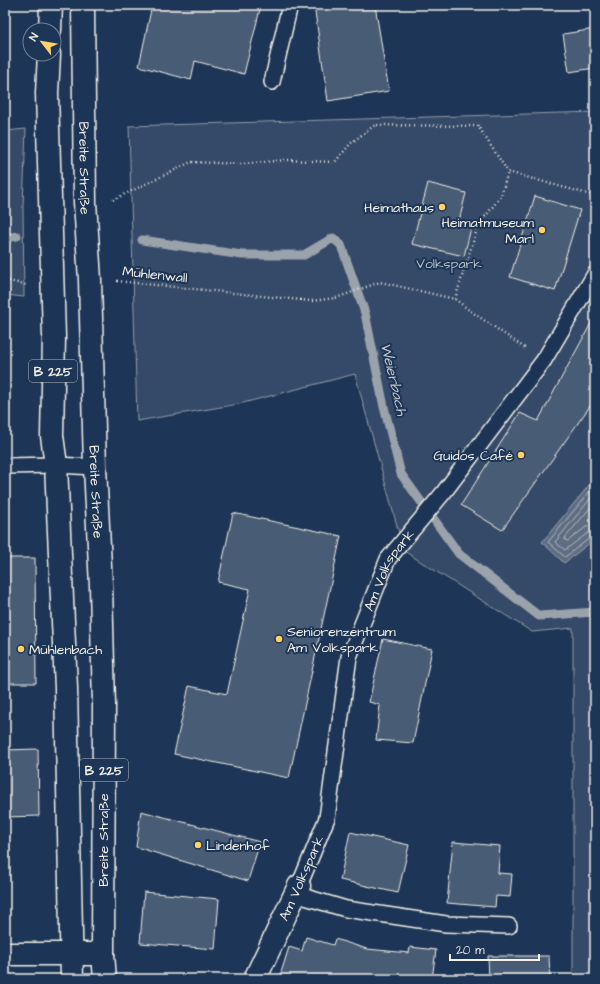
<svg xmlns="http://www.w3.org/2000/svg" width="600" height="984" viewBox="0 0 600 984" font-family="'Architects Daughter',sans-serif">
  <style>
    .green { fill: #354a67; stroke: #949ea8 }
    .water { fill: #5e6d82; stroke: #9aa2ab }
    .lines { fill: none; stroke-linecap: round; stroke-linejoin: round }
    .shore { stroke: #b8bcbf; stroke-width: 1 }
    .stream { stroke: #9aa2ab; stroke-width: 9 }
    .building { fill: #485b74; stroke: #f4f1e8 }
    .service-casing { stroke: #f4f1e8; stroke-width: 18 }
    .minor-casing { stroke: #f4f1e8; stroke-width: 25 }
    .primary-casing { stroke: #f4f1e8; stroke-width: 25 }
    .path { stroke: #f4f1e8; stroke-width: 2.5; stroke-dasharray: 1 3; stroke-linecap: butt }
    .service { stroke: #1d3557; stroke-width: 15 }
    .minor { stroke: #1d3557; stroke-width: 22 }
    .primary { stroke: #1d3557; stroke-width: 22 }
    .poi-dot { fill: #ffd166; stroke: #1d3557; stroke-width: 1.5 }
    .labels { text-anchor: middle; stroke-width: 4; stroke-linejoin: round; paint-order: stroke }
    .shield { fill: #1d3557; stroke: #b4b9bc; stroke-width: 1 }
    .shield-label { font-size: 13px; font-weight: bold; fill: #f4f1e8 }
    .street-label { font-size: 14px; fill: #f4f1e8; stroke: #1d3557 }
    .poi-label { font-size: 14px; fill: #f4f1e8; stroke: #1d3557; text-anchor: end }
    .park-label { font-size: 14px; fill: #bbbfc1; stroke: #1d3557 }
    .water-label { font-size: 15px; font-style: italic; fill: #c0c3c4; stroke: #1d3557 }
  </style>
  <rect width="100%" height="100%" fill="#1d3557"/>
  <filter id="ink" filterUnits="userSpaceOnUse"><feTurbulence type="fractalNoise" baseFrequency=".025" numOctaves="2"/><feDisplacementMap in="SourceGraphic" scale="8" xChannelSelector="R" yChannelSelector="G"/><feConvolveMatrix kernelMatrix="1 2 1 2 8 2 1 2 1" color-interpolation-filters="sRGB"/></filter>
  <g filter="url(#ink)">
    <path class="green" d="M595,112V979H573V628L532,632L404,551L355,374L239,404L137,421L129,126Z
      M26,129L23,207L24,297L5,295V131Z"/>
    <path class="water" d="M595,478V539L564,563L542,542Z"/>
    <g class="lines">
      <path class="shore" d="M595,485L548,542L565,557L591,537L595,536
        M595,493L555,542L565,550L588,533L595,531
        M595,502L565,538V540L568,541L586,527L595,525"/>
      <path class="stream" d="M5,238L17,236
        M142,240L242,255H304L333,238L341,245L365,313L384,407L401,474L459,554L539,616L595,612"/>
    </g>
    <path class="building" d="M152,5H261L244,74L195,61L191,80L139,66Z
      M314,5H375L389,91L328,101Z
      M595,29V68L569,72L563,34Z
      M428,183L466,193L459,221L472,224L464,256L412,244Z
      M535,196L580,210L555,291L510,277Z
      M595,316V399L502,530L461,505L520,413L538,421Z
      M233,513L341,536L289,778L174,754L189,686L227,694L250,589L218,582Z
      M5,558H35L36,683H5Z
      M383,639L432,649L413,743L376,740L380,705L369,702Z
      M38,749L39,816L5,817V750Z
      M141,811L260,842L248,881L136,847Z
      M350,832L409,845L398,893L340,880Z
      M453,842L500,846L498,873L512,874L510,897L496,896L495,907L447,903Z
      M144,892L219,899L215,949L140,943Z
      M306,937L333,945L335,939L367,949L409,953L410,947L436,950L432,979H279L289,947L302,951Z
      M488,956H549L550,979H489Z"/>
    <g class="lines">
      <defs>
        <g id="service">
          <path d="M272,82L290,5"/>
          <path d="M5,466L56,465L95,467"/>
          <path id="s1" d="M299,886L327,818L349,657L388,559L444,492L544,360L595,274"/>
          <path d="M295,894L346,909L446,924L509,926"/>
        </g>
        <path id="minor" d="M5,954H103
          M255,979L299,886"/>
        <g id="primary">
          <path id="s2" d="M83,5L85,202L90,280L95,467L101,586L104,705L103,954L105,979"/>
          <path d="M50,30L51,5"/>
          <path d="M49,54L47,93L54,337L52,436L56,465L66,688L72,979"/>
        </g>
      </defs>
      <use href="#service" class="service-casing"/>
      <use href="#minor" class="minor-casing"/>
      <use href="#primary" class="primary-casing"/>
      <path class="path" d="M113,200L191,162L242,164L286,160L335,162L351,143L375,125L478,126L508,172L595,196
        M5,280L26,285
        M117,281L311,301L336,298L380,282L455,299L469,310L525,348
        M455,299L478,226L501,196L508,172"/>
      <use href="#service" class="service"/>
      <use href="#minor" class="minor"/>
      <use href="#primary" class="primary"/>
    </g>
  </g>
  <g class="poi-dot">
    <circle cx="442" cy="207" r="4"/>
    <circle cx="542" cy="230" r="4"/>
    <circle cx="521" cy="455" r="4"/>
    <circle cx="279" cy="639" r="4"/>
    <circle cx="21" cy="649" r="4"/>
    <circle cx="198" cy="845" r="4"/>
  </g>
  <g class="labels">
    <g class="shield">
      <rect x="29" y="360" width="48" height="22" rx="3"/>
      <rect x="80" y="759" width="48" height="22" rx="3"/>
    </g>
    <g class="shield-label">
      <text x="53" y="376">B 225</text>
      <text x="104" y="775">B 225</text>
    </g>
    <g class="street-label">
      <text dy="5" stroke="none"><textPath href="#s2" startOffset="163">Breite Straße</textPath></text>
      <text transform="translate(155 274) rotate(6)" y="5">Mühlenwall</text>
      <text dy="5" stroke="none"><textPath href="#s2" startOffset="487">Breite Straße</textPath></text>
      <text dy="5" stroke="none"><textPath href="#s1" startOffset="332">Am Volkspark</textPath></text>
      <text transform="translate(103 840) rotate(-90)" y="5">Breite Straße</text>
      <text transform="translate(301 878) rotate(-66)" y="5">Am Volkspark</text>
    </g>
    <g class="poi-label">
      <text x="434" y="212">Heimathaus</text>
      <text x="534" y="227">Heimatmuseum<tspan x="534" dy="16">Marl</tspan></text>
      <text x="513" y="460">Guidos Café</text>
      <text x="287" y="636" text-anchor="start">Seniorenzentrum<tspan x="287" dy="16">Am Volkspark</tspan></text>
      <text x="29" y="654" text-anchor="start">Mühlenbach</text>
      <text x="206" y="850" text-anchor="start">Lindenhof</text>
    </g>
    <g class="park-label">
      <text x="449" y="268">Volkspark</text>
    </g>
    <g class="water-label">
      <text transform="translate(394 379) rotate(77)" y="5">Weierbach</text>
    </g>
  </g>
  <rect width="600" height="984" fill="none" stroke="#1d3557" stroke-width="20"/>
  <rect x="10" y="10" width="580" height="964" fill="none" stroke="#f4f1e8" stroke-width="1.5" filter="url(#ink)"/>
  <g transform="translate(42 42) rotate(301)"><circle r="19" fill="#1d3557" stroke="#738091"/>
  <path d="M0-3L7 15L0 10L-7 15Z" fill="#ffd166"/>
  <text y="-6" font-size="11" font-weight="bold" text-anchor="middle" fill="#f4f1e8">N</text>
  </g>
  <path d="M450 954v6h89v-6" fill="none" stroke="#f4f1e8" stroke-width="2"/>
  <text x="456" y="954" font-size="12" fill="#f4f1e8" stroke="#1d3557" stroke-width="3" paint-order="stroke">20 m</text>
</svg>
